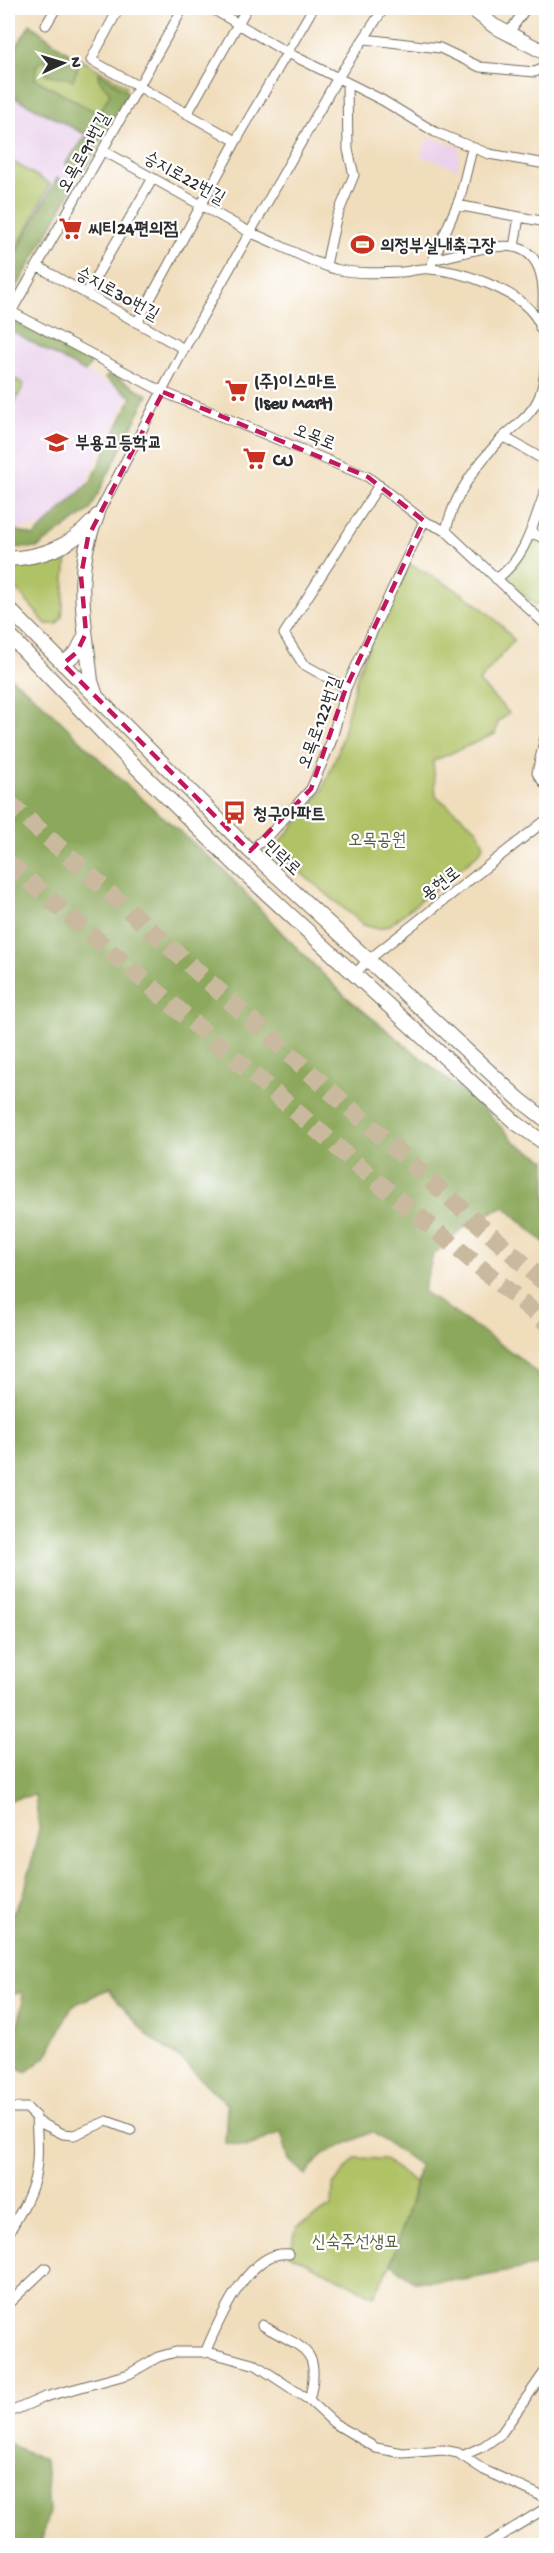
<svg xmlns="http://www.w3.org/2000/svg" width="554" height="2553" viewBox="0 0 554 2553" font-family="'Gochi Hand','Poor Story',sans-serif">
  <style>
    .built { fill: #ead1ec }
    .green { fill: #b0c266; stroke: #6e7648; stroke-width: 1.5 }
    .forest { fill: #8ca85b; stroke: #5c6a43; stroke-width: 1.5 }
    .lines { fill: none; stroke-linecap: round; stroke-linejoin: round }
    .highway-tunnel { stroke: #c9b99f; stroke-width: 18; stroke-dasharray: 18 9; stroke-linecap: butt }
    .street-casing { stroke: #70695e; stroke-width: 11 }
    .secondary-casing { stroke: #70695e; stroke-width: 16 }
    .street { stroke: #fff; stroke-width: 9 }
    .secondary { stroke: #fff; stroke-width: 14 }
    .marked { fill: none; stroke: #c2185b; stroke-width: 4.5; stroke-dasharray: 12 8; stroke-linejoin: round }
    .labels { text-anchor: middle; stroke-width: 4.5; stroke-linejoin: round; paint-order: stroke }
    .street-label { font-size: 18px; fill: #2b2b2b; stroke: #fff }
    .poi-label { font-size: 18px; font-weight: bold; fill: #2b2b2b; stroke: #fff; text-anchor: start }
    .park-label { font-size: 18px; fill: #5a6040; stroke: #fff }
  </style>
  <rect width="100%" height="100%" fill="#fff"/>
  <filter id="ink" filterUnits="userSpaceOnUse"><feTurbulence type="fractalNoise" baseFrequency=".0167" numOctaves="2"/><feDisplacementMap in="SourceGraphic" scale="12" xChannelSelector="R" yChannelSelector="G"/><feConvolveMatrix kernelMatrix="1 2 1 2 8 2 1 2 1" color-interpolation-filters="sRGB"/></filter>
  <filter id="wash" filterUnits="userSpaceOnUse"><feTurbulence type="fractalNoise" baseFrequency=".008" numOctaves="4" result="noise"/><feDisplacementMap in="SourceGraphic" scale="24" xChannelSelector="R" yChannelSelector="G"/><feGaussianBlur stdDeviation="1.35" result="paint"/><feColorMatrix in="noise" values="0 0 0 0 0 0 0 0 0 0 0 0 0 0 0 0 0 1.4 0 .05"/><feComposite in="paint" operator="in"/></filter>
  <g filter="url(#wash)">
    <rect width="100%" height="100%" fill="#f0ddbc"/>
    <path class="built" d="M8,89L98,137L10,295L8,294Z
      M428,137L459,147L458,169L421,156Z
      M8,329L129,395L82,490L60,509L48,526L8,530Z"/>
    <path class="green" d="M34,33L127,86L98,137L8,83Z
      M8,159L50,184L8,266Z
      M356,235L371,237L369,254L354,253Z
      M8,375L24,384L8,416Z
      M534,540L546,545V612L504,581Z
      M66,548L67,554L62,617L57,624H46L8,579V568L13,563Z
      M405,562C448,584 484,602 514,640L479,682L509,713L498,722L495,734L433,761L436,796L477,829L484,845L479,853L390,925L378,929L364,925L277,853L279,843L321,793L339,749L358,672Z
      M356,2158L384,2159L416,2184L391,2263L374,2296L289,2254L297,2227L332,2206L333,2185Z"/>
    <path class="forest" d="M30,24L80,62L73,80L46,74V58L36,66L35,79L99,114L110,93L98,78L99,73L128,92L83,172L65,164L87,135L8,94V61Z
      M57,178L73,188L11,298L8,296V267Z
      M8,317L92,362L85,372L8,329Z
      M111,374L148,395L90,510L37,548L8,547V528L34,536L91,481L132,397L105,378Z
      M8,675L42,703L124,783L223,869L282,933L345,996L484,1109L516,1143L546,1160V1244L505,1207L474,1219L433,1255L423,1291L520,1358L546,1382V2264L463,2280L414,2281L391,2263L414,2192L419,2165L372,2132L323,2154L305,2175L289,2160L281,2132L247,2147L225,2143L227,2105L182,2060L148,2036L108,1989L72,2006L47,2056L26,2072L8,2062V2046L16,2032L23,2004L22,1992L8,1996V1921L24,1895L39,1828L35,1795L8,1800Z
      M8,2443L45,2460L49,2512L40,2543L8,2545Z"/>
  </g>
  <g filter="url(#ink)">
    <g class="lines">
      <path class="highway-tunnel" d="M8,802L546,1284
        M8,863L381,1185L546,1322"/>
      <defs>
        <path id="street" d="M119,8L91,60L236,141
          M211,8L286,52L382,100L435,132L489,154L546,164
          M46,25L56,8
          M508,34L526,8
          M365,39L440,48L480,67L535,72L546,67
          M187,114L247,8
          M104,151L251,233C279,243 306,261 335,269C356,274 381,273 402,272C411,271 421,268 429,269C460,270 517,290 535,316C550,337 547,372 540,395C533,414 515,426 501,439C477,464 453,497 446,531
          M457,205L546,222
          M514,247L519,217
          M435,259C456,255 493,243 514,247C549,254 545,301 540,328
          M432,263L460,198L472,149
          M326,265L336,219L354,175L348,150L347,84
          M37,266L184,349
          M86,294L153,178
          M8,310L163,392L368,477L424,521L446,531L546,625
          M11,312L183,8
          M137,323L236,141L313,8
          M504,437L546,461
          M97,516L184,349L337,79L384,8
          M532,533L546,539
          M496,579C527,558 533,522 546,489
          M346,688L303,664L284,634L379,485
          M546,732L537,773L546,786
          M250,851L273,831L311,789L331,742L346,688L424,521
          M355,974L368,960L546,820
          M8,2108H27L36,2117C40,2175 37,2185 8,2234
          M37,2121L63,2134L74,2135L107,2121L131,2130
          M8,2304L46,2268
          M262,2325C302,2349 323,2347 309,2400
          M205,2353C218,2322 249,2248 289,2254
          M8,2413L45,2397L129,2374L158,2357L176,2352H208L256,2365L309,2400L334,2423L376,2448L403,2453L443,2450L458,2453L484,2470L546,2498
          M462,2456L484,2446L501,2434L546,2370
          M484,2546L546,2508"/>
        <path id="secondary" d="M471,8L494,26L546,53
          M8,559C41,557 69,548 92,522
          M8,608L250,851L519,1099L546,1120
          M8,634L130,761L238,867L516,1123L546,1144
          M63,664L77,652L85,636
          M96,696L91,681C85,621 72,573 97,516"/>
      </defs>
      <use href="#street" class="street-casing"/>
      <use href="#secondary" class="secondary-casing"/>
      <use href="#street" class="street"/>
      <use href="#secondary" class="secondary"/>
    </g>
  </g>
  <path class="marked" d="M163,392L368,477L424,521L346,688L311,789L250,851L63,664L77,652L86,633L81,576L88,537Z"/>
  <defs>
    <symbol id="supermarket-bare" viewBox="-9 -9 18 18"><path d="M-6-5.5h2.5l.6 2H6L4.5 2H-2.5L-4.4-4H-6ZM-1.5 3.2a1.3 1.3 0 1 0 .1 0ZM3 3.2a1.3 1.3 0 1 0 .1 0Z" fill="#c8321e" stroke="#fff" stroke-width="2.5" paint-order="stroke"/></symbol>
    <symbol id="stadium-bare" viewBox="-9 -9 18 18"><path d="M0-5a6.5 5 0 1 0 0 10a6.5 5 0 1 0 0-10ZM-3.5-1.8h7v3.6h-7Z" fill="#c8321e" stroke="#fff" stroke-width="2.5" paint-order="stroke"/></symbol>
    <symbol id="school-bare" viewBox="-9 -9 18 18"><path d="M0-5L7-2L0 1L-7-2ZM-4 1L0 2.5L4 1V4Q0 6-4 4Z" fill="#c8321e" stroke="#fff" stroke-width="2.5" paint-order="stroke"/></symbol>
    <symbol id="bus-bare" viewBox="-9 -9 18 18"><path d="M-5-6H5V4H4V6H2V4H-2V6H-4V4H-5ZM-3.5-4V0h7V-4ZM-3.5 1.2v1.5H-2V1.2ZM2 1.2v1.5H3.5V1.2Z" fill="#c8321e" stroke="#fff" stroke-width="2.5" paint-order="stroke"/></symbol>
  </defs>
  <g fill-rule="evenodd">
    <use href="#supermarket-bare" x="54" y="212" width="33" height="33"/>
    <use href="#stadium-bare" x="346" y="228" width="33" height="33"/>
    <use href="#supermarket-bare" x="220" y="374" width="33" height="33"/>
    <use href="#school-bare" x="40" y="426" width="33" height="33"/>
    <use href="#supermarket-bare" x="238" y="442" width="33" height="33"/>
    <use href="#bus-bare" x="218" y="796" width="33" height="33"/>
  </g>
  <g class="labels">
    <g class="street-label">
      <text transform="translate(83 152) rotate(-61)" y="6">오목로91번길</text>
      <text transform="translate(185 177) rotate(29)" y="6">승지로22번길</text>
      <text transform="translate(118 293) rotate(29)" y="6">승지로30번길</text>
      <text transform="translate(315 436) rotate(22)" y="6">오목로</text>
      <text transform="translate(319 722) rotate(-70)" y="6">오목로122번길</text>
      <text transform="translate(283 857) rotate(43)" y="6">민락로</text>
      <text transform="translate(440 883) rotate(-38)" y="6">용현로</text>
    </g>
    <g class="poi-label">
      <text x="88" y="234">씨티24편의점</text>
      <text x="380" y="251">의정부실내축구장</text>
      <text x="254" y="387">(주)이스마트<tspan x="254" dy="21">(Iseu Mart)</tspan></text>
      <text x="75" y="448">부용고등학교</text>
      <text x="273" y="465">CU</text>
      <text x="253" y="819">청구아파트</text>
    </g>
    <g class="park-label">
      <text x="377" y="845">오목공원</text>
      <text x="355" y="2247">신숙주선생묘</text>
    </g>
  </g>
  <rect width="554" height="2553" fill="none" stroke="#fff" stroke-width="30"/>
  <g transform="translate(63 63) rotate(86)" stroke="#ffffff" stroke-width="4.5" paint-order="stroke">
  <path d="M0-4.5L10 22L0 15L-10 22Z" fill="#2b2b2b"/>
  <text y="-9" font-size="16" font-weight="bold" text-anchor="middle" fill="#2b2b2b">N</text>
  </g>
</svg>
